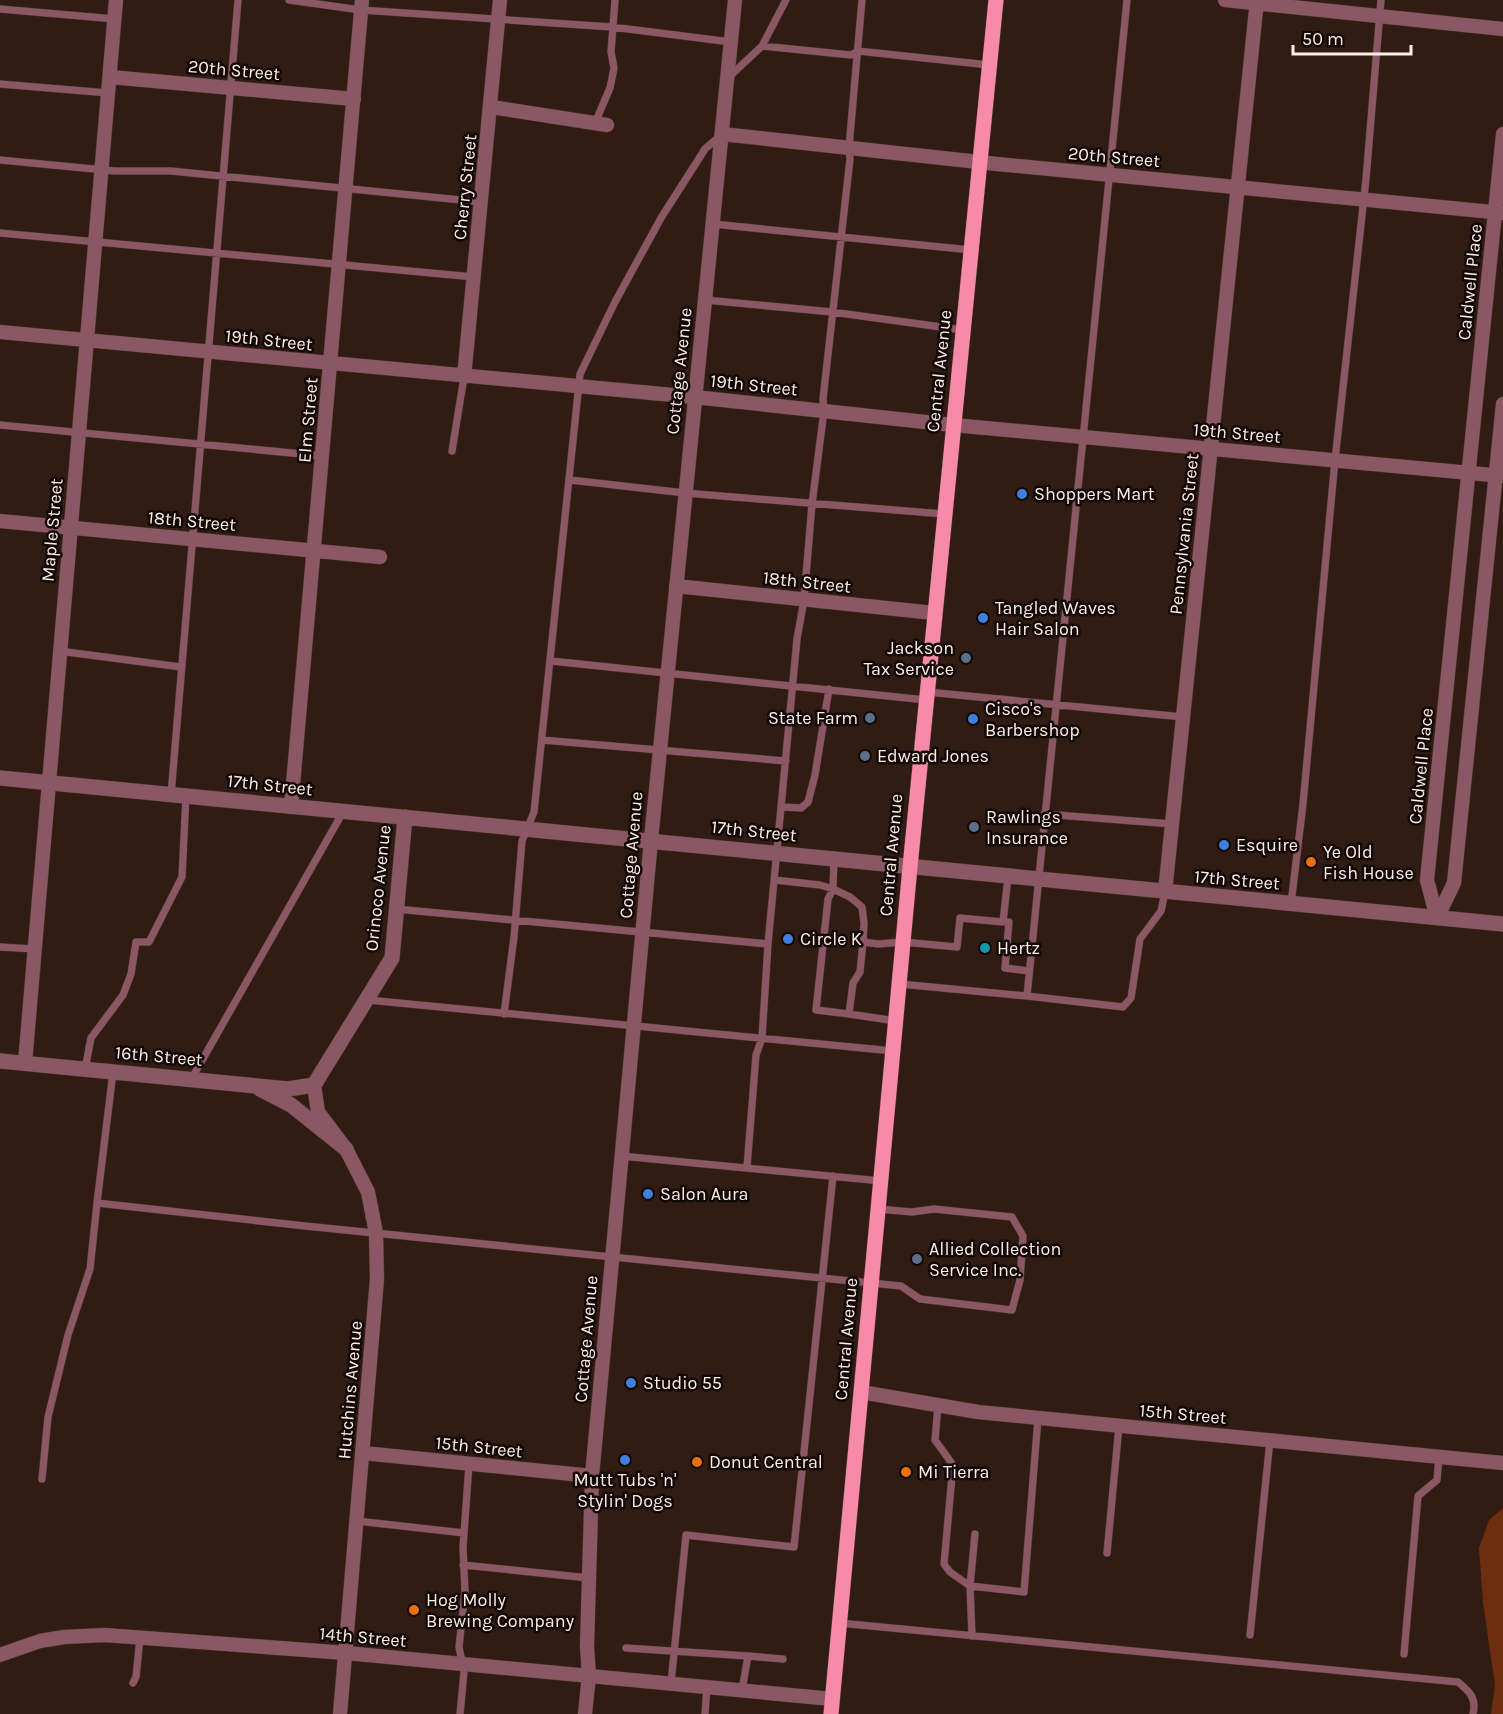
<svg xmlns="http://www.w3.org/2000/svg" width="1503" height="1714" viewBox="0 0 1503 1714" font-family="Karla,sans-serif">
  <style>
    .green { fill: #6c2e0e }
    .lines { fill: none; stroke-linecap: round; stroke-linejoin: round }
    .service-casing { stroke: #4e3931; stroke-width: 8 }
    .minor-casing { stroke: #4e3931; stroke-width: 15 }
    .tertiary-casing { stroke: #4e3931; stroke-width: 16 }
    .primary-casing { stroke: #4e3931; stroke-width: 16 }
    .service { stroke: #8c5765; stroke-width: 7 }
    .minor { stroke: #8c5765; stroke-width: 14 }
    .tertiary { stroke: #8c5765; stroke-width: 15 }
    .primary { stroke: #f78aa8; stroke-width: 15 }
    .shop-dot { fill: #3f7fe0; stroke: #120906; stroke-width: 2 }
    .service-dot { fill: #5c6f8a; stroke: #120906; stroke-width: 2 }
    .food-dot { fill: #e8710a; stroke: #120906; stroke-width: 2 }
    .culture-dot { fill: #0f9aa8; stroke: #120906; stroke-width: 2 }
    .labels { text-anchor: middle; stroke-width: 5; stroke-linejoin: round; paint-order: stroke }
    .street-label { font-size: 18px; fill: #fdede7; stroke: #120906 }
    .poi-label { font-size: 18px; fill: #fdede7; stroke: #120906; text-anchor: start }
  </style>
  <rect width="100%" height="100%" fill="#311c13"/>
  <path class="green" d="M1503,1508V1714H1491L1495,1685L1483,1603L1479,1548L1489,1520Z"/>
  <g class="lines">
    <defs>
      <path id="service" d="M289,0L361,10L612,27L731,42
        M0,9L115,19
        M762,46L851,55L858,51L989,65
        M730,76L762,46L786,0
        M0,84L108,93
        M595,123L610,88L614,68L611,52L615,0
        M0,160L115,171H171L481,202
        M713,224L971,250
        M0,233L474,277
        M705,300L832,312L963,330
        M0,425L323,456
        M452,451L464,377
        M570,480L685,493L944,514
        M59,651L181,667
        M551,661L926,700
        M927,692L1183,717
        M542,740L786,761
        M171,795L238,0
        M783,807L801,808L808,802L815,775L829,689
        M1044,814L1172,824
        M834,859L833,889L850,897L862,907L864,923L863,942
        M775,880L820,885L833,889L828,899L816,1010L849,1014
        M1291,904L1303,804L1335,460L1366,179L1381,0
        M396,909L768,944
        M1003,922H1009L1005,968L1029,971
        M0,947L34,949
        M900,984L1027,996L1127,0
        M1027,996L1123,1007L1131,998L1140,939L1161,911L1165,892
        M368,1000L893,1051
        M504,1014L514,937L522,841L534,812L580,374L615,302L661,218L705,149L720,136
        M896,1021L849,1014L853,983L860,972L863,942L878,944L903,942L957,947L960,918L1003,922L1008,877
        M85,1069L91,1038L123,995L131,974L136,942H149L182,877L186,796
        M113,1072L97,1203L305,1226L901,1286L920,1299L1012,1310L1020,1280L1023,1236L1012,1217L934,1209L912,1212L878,1209
        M192,1078L343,812
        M621,1156L881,1181
        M747,1167L756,1055L762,1038L768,944L797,639L804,600L812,504L824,411L823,399L850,159L849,147L862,0
        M938,1405L935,1440L953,1465L944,1564L950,1572L970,1586L972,1636
        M42,1479L48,1417L68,1335L90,1269L97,1203
        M357,1521L464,1533
        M975,1534L970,1586L1024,1592L1038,1418
        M1107,1553L1119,1426
        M463,1565L589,1578
        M839,1623L1458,1682C1469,1691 1477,1698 1473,1714
        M1250,1635L1270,1440
        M626,1648L748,1656
        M1404,1654L1418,1496L1437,1480L1439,1456
        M133,1683L136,1677L140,1638
        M671,1683L686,1535L794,1547L833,1176
        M742,1690L748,1656L783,1659
        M460,1714L464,1672L459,1647L465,1591L463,1548L469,1464
        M705,1714L707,1686"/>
      <path id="minor" d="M1225,0L1503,29
        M110,77L354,99
        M491,107L607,125
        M722,134L997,164L1503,213
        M0,332L694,397L953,425L1503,476
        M464,377L500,0
        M0,521L380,557
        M676,586L934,613
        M291,807L362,0
        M1165,892L1257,0
        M1437,918L1427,880L1503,134
        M1437,918L1454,883L1503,404
        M25,1063L116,0
        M314,1085L318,1112L346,1149L368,1192L376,1233L377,1279L340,1714
        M861,1392L978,1412L1503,1463
        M363,1453L592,1476
        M0,1655L40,1641L64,1637L105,1635L346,1653L832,1699
        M585,1714L589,1675L587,1647L592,1476L651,840L735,0"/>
      <path id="tertiary" d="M0,778L1503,924
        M0,1061L288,1089L314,1085L392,958L405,817
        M260,1089L291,1105L346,1149"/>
      <path id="primary" d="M831,1714L910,867L996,0"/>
    </defs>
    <use href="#service" class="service-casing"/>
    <use href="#minor" class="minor-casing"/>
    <use href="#tertiary" class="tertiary-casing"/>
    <use href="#primary" class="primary-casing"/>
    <use href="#service" class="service"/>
    <use href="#minor" class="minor"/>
    <use href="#tertiary" class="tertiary"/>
    <use href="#primary" class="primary"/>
  </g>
  <g class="shop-dot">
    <circle cx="1022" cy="494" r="6"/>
    <circle cx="983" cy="618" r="6"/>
    <circle cx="973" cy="719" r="6"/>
    <circle cx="1224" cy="845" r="6"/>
    <circle cx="788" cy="939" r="6"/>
    <circle cx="648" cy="1194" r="6"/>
    <circle cx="631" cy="1383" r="6"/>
    <circle cx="625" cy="1460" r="6"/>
  </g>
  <g class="service-dot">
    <circle cx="966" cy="658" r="6"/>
    <circle cx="870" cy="718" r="6"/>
    <circle cx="865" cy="756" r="6"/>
    <circle cx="974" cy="827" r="6"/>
    <circle cx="917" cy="1259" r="6"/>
  </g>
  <g class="food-dot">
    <circle cx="1311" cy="862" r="6"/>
    <circle cx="697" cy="1462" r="6"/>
    <circle cx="906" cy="1472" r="6"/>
    <circle cx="414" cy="1610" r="6"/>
  </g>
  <circle class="culture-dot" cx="985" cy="948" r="6"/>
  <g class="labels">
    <g class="street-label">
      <text transform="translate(234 70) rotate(5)" y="6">20th Street</text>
      <text transform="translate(1114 157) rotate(5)" y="6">20th Street</text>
      <text transform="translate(465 187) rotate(-84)" y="6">Cherry Street</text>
      <text transform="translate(1470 282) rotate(-84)" y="6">Caldwell Place</text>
      <text transform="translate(269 340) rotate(6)" y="6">19th Street</text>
      <text transform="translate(679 371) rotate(-84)" y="6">Cottage Avenue</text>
      <text transform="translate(939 371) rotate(-84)" y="6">Central Avenue</text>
      <text transform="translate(754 385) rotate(6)" y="6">19th Street</text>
      <text transform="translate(308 420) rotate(-85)" y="6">Elm Street</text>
      <text transform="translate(1237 433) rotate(5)" y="6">19th Street</text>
      <text transform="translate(192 521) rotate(5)" y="6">18th Street</text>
      <text transform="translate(52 530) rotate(-85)" y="6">Maple Street</text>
      <text transform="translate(1184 534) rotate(-84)" y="6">Pennsylvania Street</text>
      <text transform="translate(807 582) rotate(6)" y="6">18th Street</text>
      <text transform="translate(1421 766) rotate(-84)" y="6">Caldwell Place</text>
      <text transform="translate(270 785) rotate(6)" y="6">17th Street</text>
      <text transform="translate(754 831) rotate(6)" y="6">17th Street</text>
      <text transform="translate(631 855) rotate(-85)" y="6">Cottage Avenue</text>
      <text transform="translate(891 855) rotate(-85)" y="6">Central Avenue</text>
      <text transform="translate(1237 880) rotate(5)" y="6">17th Street</text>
      <text transform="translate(378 888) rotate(-84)" y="6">Orinoco Avenue</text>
      <text transform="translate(159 1056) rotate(5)" y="6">16th Street</text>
      <text transform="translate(586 1339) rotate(-85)" y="6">Cottage Avenue</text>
      <text transform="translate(846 1339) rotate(-85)" y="6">Central Avenue</text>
      <text transform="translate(350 1390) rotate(-85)" y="6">Hutchins Avenue</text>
      <text transform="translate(1183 1414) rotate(5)" y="6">15th Street</text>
      <text transform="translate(479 1447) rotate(6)" y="6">15th Street</text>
      <text transform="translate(363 1637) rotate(5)" y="6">14th Street</text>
    </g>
    <g class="poi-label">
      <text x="1034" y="500">Shoppers Mart</text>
      <text x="995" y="614">Tangled Waves<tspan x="995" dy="21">Hair Salon</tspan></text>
      <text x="954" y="654" text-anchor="end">Jackson<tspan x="954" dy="21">Tax Service</tspan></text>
      <text x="985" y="715">Cisco's<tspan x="985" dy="21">Barbershop</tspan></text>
      <text x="858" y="724" text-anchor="end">State Farm</text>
      <text x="877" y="762">Edward Jones</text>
      <text x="986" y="823">Rawlings<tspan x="986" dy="21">Insurance</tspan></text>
      <text x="1236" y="851">Esquire</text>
      <text x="1323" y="858">Ye Old<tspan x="1323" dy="21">Fish House</tspan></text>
      <text x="800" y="945">Circle K</text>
      <text x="997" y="954">Hertz</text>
      <text x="660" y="1200">Salon Aura</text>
      <text x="929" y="1255">Allied Collection<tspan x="929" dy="21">Service Inc.</tspan></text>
      <text x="643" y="1389">Studio 55</text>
      <text x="709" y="1468">Donut Central</text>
      <text x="918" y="1478">Mi Tierra</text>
      <text x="625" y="1486" text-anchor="middle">Mutt Tubs 'n'<tspan x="625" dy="21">Stylin' Dogs</tspan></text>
      <text x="426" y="1606">Hog Molly<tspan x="426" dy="21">Brewing Company</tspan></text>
    </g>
  </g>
  <path d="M1293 45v9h118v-9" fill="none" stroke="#fdede7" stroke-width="3"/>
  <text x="1302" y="45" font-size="18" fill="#fdede7" stroke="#120906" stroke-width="4.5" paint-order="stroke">50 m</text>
</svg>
